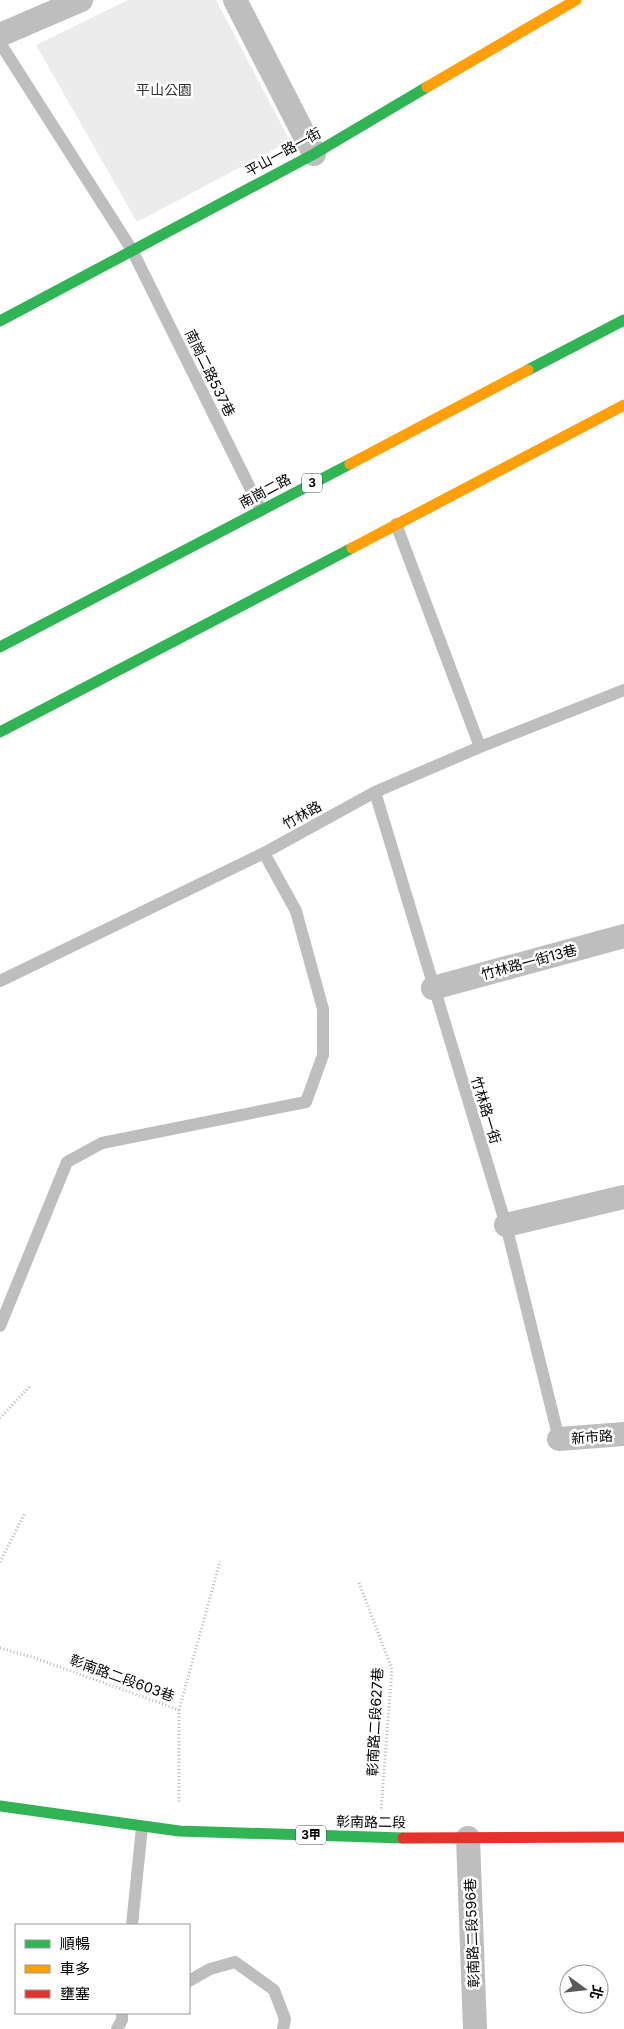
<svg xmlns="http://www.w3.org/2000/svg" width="624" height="2029" viewBox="0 0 624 2029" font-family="Inter,'Noto Sans TC',sans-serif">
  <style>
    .green { fill: #ececec }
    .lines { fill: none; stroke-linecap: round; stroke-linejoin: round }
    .path { stroke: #b9b9b9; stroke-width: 3; stroke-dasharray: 1 2.5; stroke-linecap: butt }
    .lane { stroke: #bebebe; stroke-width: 12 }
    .street { stroke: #bebebe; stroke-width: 24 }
    .fast { stroke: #30b455; stroke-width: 11 }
    .slow { stroke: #ff9f0a; stroke-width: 11 }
    .jam { stroke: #e5322d; stroke-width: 11 }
    .labels { text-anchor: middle; stroke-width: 5; stroke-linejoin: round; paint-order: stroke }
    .shield { fill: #fff; stroke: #4c4c4c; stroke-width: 1 }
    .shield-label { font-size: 12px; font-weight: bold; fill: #000 }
    .park-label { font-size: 14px; fill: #333; stroke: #fff }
    .street-label { font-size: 14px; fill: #000; stroke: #fff }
  </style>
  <rect width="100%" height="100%" fill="#fff"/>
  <path class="green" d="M128,0H216L290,141L137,222L36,45Z"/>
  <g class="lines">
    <path class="path" d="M0,1418L31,1385
      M0,1562L25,1513
      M359,1583L392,1669L381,1810
      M0,1648L32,1657L179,1710V1803
      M179,1710L220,1561"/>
    <path class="lane" d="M0,43L132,250L261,510
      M396,524L480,747
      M375,792L506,1225L559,1439
      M0,981L264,853L375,792L480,747L624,690
      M0,1326L67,1162L102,1143L306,1102L323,1055V1009L296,911L264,853
      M132,1925L142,1827
      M189,1981L210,1969L235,1962L274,1990L285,2019L283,2029
      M117,2029L122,2020V2013"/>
    <path class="street" d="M235,0L314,154
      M0,35L81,0
      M433,988L624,936
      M506,1225L624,1197
      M559,1439L624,1434
      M468,1838L475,2029"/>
    <path class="fast" d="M0,321L314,154L427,87
      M528,370L624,320
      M0,647L350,464
      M0,732L352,548
      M0,1806L179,1831L403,1838"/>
    <path class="slow" d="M427,87L576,0
      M350,464L528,370
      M352,548L624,405"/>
    <path class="jam" d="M403,1838L624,1837"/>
  </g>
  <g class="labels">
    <g class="shield">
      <rect x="302" y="473.5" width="20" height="19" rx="4"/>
      <rect x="296" y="1825.5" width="30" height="19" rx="4"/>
    </g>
    <g class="shield-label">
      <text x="312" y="487">3</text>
      <text x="311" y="1839">3甲</text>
    </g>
    <g class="park-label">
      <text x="164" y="95">平山公園</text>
    </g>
    <g class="street-label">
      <text transform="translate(283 152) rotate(-29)" y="5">平山一路一街</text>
      <text transform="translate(210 373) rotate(64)" y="5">南崗二路537巷</text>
      <text transform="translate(265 491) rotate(-28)" y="5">南崗二路</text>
      <text transform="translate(302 815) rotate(-29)" y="5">竹林路</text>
      <text transform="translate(529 962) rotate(-15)" y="5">竹林路一街13巷</text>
      <text transform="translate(486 1110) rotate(73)" y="5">竹林路一街</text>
      <text transform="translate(592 1437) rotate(-4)" y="5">新市路</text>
      <text transform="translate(122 1678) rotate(20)" y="5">彰南路二段603巷</text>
      <text transform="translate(375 1722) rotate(-87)" y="5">彰南路二段627巷</text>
      <text transform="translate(371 1822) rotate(1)" y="5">彰南路二段</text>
      <text transform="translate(472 1933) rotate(-92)" y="5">彰南路二段596巷</text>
    </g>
  </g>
  <rect x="15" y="1924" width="175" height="90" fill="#ffffff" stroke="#999999"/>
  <rect x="25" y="1940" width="25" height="8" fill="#30b455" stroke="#999999"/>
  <text x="60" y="1949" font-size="15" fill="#000000">順暢</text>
  <rect x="25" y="1965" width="25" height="8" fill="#ff9f0a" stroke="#999999"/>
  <text x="60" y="1974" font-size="15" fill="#000000">車多</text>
  <rect x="25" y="1990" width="25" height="8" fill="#e5322d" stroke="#999999"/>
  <text x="60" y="1999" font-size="15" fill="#000000">壅塞</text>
  <g transform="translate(584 1989) rotate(105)"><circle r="24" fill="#ffffff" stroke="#999999"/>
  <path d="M0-4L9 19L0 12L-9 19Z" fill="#595959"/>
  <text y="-8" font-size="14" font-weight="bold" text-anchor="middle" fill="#000000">北</text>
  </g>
</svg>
